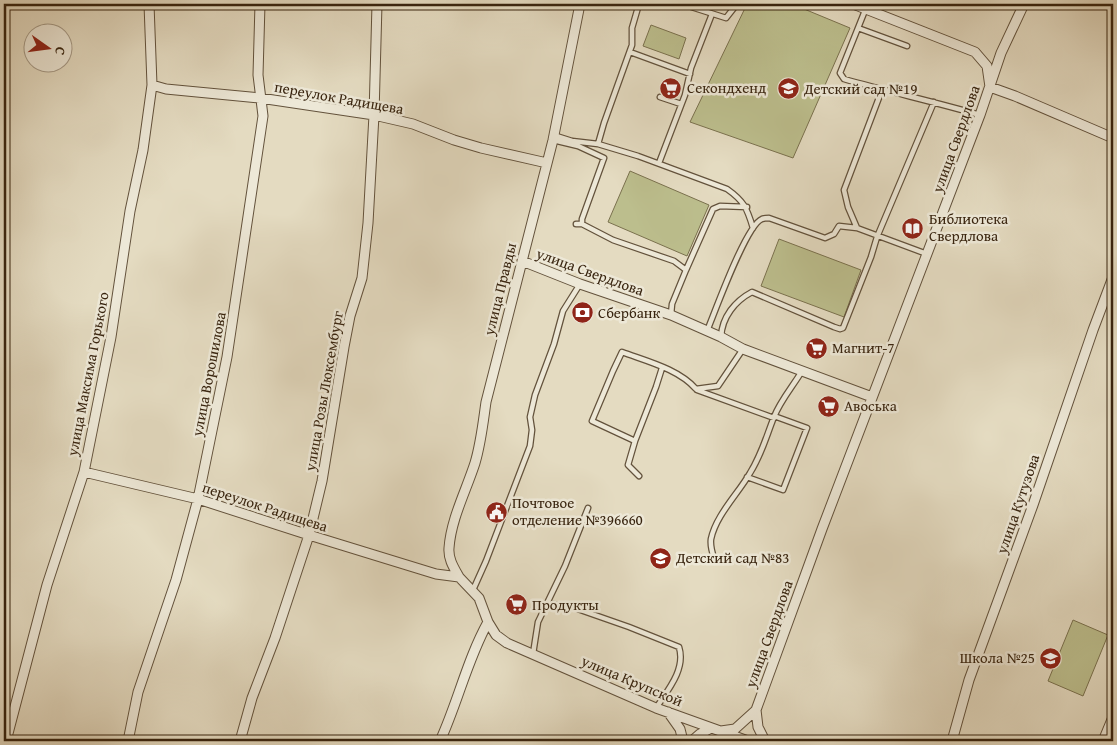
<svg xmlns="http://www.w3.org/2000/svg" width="1117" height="745" viewBox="0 0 1117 745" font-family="'Gentium Book Plus',serif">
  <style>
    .green { fill: #bcbe8d; stroke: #7a714e }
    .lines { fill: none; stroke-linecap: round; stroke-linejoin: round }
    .lane-casing { stroke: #63523c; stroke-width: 7 }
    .street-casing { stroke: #63523c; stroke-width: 11 }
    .lane { stroke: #ede8d7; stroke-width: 4.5 }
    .street { stroke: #ede8d7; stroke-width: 9 }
    .labels { text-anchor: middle; stroke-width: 5; stroke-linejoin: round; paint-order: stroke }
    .poi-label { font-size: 15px; fill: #38240f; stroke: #ede8d7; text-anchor: start }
    .street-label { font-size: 15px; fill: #38240f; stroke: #ede8d7 }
  </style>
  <rect width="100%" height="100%" fill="#e4dbc1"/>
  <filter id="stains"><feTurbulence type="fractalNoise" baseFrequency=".004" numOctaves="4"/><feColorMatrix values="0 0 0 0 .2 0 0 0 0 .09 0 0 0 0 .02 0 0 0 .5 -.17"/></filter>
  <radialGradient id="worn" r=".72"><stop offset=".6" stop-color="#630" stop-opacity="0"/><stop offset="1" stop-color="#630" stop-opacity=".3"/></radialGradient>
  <path class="green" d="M747,4H792L850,28L793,158L690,122Z
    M651,25L686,38L679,59L643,46Z
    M630,171L709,205L687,256L608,222Z
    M779,239L861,270L844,317L761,286Z
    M1073,620L1108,635L1083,696L1048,681Z"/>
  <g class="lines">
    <defs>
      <path id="lane" d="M682,4L726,18L737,4
        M866,8L840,73L844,79C890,92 935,102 980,115
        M858,28L907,46
        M630,52L690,74
        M886,91L880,95L844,190L848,207L857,228L927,254
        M660,97L681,104
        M553,135L572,141L598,144L638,156L727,189C744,201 747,208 753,228
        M553,140L578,146L604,158L582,219V224
        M598,144L604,123L632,45V28L639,4
        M659,163L685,95L691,68L712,14
        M576,224H582L613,240L674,261L686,270L672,304L671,315
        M686,270L713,209L720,206L747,207
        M707,331C715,312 746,225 762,219C764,218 767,218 769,218L825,238L834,234L839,226L857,228
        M721,337C722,317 735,301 752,292L834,327L840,329L843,328L871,257L877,237L934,102
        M697,390L774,418
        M635,441L656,387L662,368
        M639,476L628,465L635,441L592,421L613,371L622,352C646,361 679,369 696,389L718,386L743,349
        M747,477L783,490L807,428L774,416
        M714,558C712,552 710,546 711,539C716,515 738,494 750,473C762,454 766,437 774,417C780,401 793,386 802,371
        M473,590L486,561L530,446L532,430L530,417L535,395L554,344L563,311L580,284
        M543,609L551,604L569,606L629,627L679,647C686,669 668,690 656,708
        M533,654L538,622L565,566L588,508"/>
      <path id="street" d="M853,4L975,52L987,66L990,87L1015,96L1113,138
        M152,85L166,89L260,98L374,115L413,124L454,140L481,148L547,163
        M522,261L580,284L671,315L721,337L743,349L872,397
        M84,472L198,499L309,535L436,574L459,577L479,598L488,622L496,635L507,643L656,708L748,741
        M459,577C454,568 448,559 449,548C451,519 466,491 475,463C481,443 483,423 486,402L553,140L580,4
        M668,712L680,729L683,741
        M721,731L735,729L756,710
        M6,741L47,585L84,472L111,337L130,211L143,150L152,85L149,4
        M128,741L138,692L176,580L198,499L227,357L263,116L258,75L260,4
        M240,741L252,698L275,638L309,535L322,481L344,347L350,316L362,278L368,223L374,115L377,4
        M440,741C458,702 467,660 488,622
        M692,741L700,734L711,728
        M765,741L758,727L756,710L822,529L980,115L1001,53L1024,4
        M952,741L969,680L1033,505L1093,330L1113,277
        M1103,741L1113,717"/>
    </defs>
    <use href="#lane" class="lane-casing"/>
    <use href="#street" class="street-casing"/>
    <use href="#lane" class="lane"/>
    <use href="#street" class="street"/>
  </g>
  <defs>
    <symbol id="supermarket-disc" viewBox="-11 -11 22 22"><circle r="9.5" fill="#8f2418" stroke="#ede8d7"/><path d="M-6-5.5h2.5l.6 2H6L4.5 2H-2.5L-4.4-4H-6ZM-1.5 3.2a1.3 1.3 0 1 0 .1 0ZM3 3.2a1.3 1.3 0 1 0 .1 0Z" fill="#fff"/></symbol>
    <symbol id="school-disc" viewBox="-11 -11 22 22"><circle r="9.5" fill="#8f2418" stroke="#ede8d7"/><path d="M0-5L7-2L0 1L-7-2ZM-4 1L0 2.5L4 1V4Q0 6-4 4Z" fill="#fff"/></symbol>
    <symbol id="library-disc" viewBox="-11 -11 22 22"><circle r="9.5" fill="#8f2418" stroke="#ede8d7"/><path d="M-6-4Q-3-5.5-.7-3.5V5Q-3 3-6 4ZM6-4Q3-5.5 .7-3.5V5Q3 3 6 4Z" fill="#fff"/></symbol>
    <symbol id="bank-disc" viewBox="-11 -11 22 22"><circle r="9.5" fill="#8f2418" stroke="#ede8d7"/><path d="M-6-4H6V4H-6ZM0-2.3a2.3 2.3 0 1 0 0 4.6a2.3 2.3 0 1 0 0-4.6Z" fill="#fff"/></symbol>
    <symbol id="civic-disc" viewBox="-11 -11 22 22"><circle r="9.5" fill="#8f2418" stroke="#ede8d7"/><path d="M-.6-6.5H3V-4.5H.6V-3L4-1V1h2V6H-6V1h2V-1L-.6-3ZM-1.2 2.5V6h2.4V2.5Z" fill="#fff"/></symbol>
  </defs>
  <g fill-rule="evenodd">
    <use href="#supermarket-disc" x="658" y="76" width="25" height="25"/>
    <use href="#school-disc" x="776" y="76" width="25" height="25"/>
    <use href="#library-disc" x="900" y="216" width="25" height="25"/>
    <use href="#bank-disc" x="570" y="300" width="25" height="25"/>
    <use href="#supermarket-disc" x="804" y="336" width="25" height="25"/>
    <use href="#supermarket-disc" x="816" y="394" width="25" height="25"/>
    <use href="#civic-disc" x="484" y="500" width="25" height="25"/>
    <use href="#school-disc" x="648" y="546" width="25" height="25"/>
    <use href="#supermarket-disc" x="504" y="592" width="25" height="25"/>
    <use href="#school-disc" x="1038" y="646" width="25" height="25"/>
  </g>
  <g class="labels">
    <g class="poi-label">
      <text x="687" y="93">Секондхенд</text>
      <text x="804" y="94">Детский сад №19</text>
      <text x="929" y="224">Библиотека<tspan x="929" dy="17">Свердлова</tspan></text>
      <text x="598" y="318">Сбербанк</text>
      <text x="832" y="353">Магнит-7</text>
      <text x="844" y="411">Авоська</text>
      <text x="512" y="508">Почтовое<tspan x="512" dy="17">отделение №396660</tspan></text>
      <text x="676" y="563">Детский сад №83</text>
      <text x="532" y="610">Продукты</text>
      <text x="1035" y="663" text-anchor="end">Школа №25</text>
    </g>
    <g class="street-label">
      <text transform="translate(339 98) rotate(10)" y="5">переулок Радищева</text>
      <text transform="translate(956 139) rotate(-70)" y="5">улица Свердлова</text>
      <text transform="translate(590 272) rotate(20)" y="5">улица Свердлова</text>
      <text transform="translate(500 289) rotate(-76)" y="5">улица Правды</text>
      <text transform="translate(88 374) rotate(-79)" y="5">улица Максима Горького</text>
      <text transform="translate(209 374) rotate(-79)" y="5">улица Ворошилова</text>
      <text transform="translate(324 391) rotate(-80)" y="5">улица Розы Люксембург</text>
      <text transform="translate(1018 504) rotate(-71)" y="5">улица Кутузова</text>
      <text transform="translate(265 507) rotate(18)" y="5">переулок Радищева</text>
      <text transform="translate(769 634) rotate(-70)" y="5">улица Свердлова</text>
      <text transform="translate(632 681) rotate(23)" y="5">улица Крупской</text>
    </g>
  </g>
  <rect width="1117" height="745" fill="none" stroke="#e4dbc1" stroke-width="20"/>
  <rect x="5" y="5" width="1107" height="735" fill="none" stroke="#38240f" stroke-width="2.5"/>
  <rect x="10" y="10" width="1097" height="725" fill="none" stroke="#38240f"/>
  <g transform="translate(48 48) rotate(104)"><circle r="24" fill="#ede8d7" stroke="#a59a87"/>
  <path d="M0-4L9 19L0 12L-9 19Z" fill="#8f2418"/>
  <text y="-8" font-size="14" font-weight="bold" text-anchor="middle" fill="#38240f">С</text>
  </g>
  <rect width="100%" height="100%" filter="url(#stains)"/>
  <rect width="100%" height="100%" fill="url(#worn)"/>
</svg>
